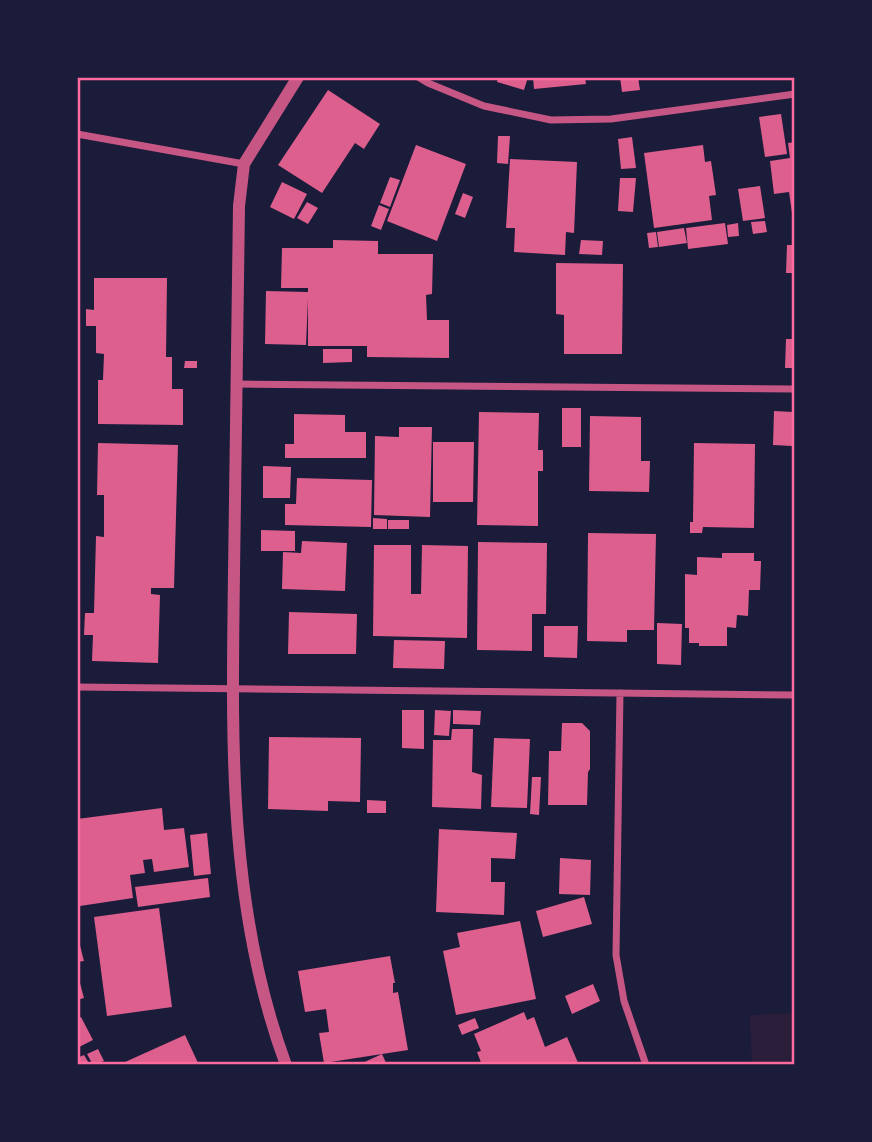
<svg xmlns="http://www.w3.org/2000/svg" width="872" height="1142" viewBox="0 0 872 1142" font-family="Mulish,sans-serif">
  <style>
    .green { fill: #2a1e3b }
    .building { fill: #dd5f8e }
    .lines { fill: none; stroke-linecap: round; stroke-linejoin: round }
    .minor { stroke: #c65784; stroke-width: 7 }
    .tertiary { stroke: #c65784; stroke-width: 12 }
    .neatline { fill: none; stroke: #ff6b9d; stroke-width: 2.5 }
  </style>
  <rect width="100%" height="100%" fill="#1b1b3a"/>
  <path class="green" d="M795,1013V1065H752L750,1015Z"/>
  <path class="building" d="M498,77H528L524,90L497,82Z
    M533,77H585L586,84L534,89Z
    M620,77H638L640,90L622,92Z
    M328,90L380,124L364,149L355,143L322,193L278,165Z
    M781,114L787,154L765,157L759,117Z
    M498,136H510L508,164L497,163Z
    M632,137L636,168L621,169L618,139Z
    M795,142V220H793L789,192L774,194L770,161L790,158L788,143Z
    M416,145L466,164L437,241L387,221Z
    M703,145L705,162L711,161L716,195L709,196L712,220L654,228L644,153Z
    M510,159L577,162L574,233L566,232L565,255L514,252L515,228H506Z
    M390,177L400,180L390,207L380,203Z
    M620,178H636L633,212L618,211Z
    M282,182L307,194L294,219L270,207Z
    M760,186L765,218L743,221L738,189Z
    M463,193L473,197L465,218L455,214Z
    M307,202L318,208L308,224L297,218Z
    M379,205L389,209L381,230L371,226Z
    M765,221L767,232L753,234L751,222Z
    M725,223L728,244L688,249L686,228Z
    M738,223L739,236L728,237L727,225Z
    M684,228L687,243L659,247L657,232Z
    M656,232L658,247L649,248L647,233Z
    M333,240L378,241V254H433L432,294L426,295L427,320H449V358L367,357V346H308V299L306,345L265,344L266,291L308,292V288H281L282,248H333Z
    M581,240L603,241L602,255L579,254Z
    M787,245H795V273H786Z
    M556,263L623,264L622,354H564V315L556,314Z
    M94,278H167L166,357H172V389H183V425L98,424V380H103L104,354L96,353V326H86V309L94,310Z
    M786,339H795V368H785Z
    M323,349H352V362L323,363Z
    M185,361H197V368H184Z
    M562,408H581V447H562Z
    M774,411L793,412L792,446L773,445Z
    M479,412L539,413L538,450H543V471H538V526L477,525Z
    M294,414L345,415V432H366V458H285V444H294Z
    M590,416L641,417V461H650L649,492L589,491Z
    M399,427H432L430,517L374,515L375,436L399,437Z
    M433,442H474L473,502H433Z
    M98,443L178,445L174,588H151V594L160,595L158,663L92,661L93,635H84L85,613H94L96,536L104,537V495H97Z
    M694,443L755,444L754,528L703,527L702,533H690V522H693Z
    M263,466L291,467L290,498H263Z
    M297,478L372,480L371,527L285,525V504H296Z
    M373,518L387,519V529H373Z
    M388,520H409V529H388Z
    M261,530L295,531V551H261Z
    M588,533L656,534L654,630H627V642L587,641Z
    M302,541L347,543L345,591L282,589L283,552L301,553Z
    M478,542L547,543L546,614H532V651L477,650Z
    M374,545H411V594H421L422,545L468,546L467,638L373,636Z
    M722,553H754V561H761L760,590H749L748,616L737,615L736,628L727,627V646H699V643H689V628H685V574L697,575V557L722,558Z
    M289,612L357,614L356,654H288Z
    M657,623L682,624L681,665L657,664Z
    M544,626H578L577,658L544,657Z
    M394,640L445,641L444,669L393,668Z
    M402,710H424V749L402,748Z
    M435,710L451,711L449,736L434,735Z
    M453,710L481,711L480,725L453,724Z
    M562,723H582L590,731V769L588,772L587,805H548L549,751H561Z
    M452,729H473L472,772L482,775L481,809L432,807L433,740H451Z
    M269,737L361,738L360,802L328,801V811L268,809Z
    M494,738L530,739L527,808L491,807Z
    M532,777H541L539,815L530,814Z
    M367,800L386,801V813H367Z
    M162,808L164,830L184,828L189,867L154,872L152,859L143,860L145,873L130,875L133,898L80,906L77,881V819Z
    M439,829L517,833L515,859L491,858V882H505L504,915L436,912Z
    M207,833L211,874L194,876L190,835Z
    M560,858L591,860L590,895L559,894Z
    M208,878L210,897L138,907L135,887Z
    M584,897L592,924L543,937L536,911Z
    M159,908L172,1007L107,1016L94,917Z
    M520,921L536,999L456,1015L443,951L460,947L457,933Z
    M77,934L84,961L77,962Z
    M390,956L395,983H393V993L398,992L408,1050L324,1063L319,1033L329,1032L326,1009L305,1012L298,971Z
    M77,972L84,998L77,1000Z
    M593,984L600,1001L572,1014L565,996Z
    M524,1012L527,1020L534,1017L545,1047L567,1037L579,1065H482L477,1052L481,1051L474,1034Z
    M81,1017L93,1040L77,1048V1019Z
    M475,1018L479,1028L462,1035L458,1025Z
    M185,1035L199,1065H126L125,1062Z
    M98,1049L104,1061L93,1065L87,1054Z
    M382,1054L387,1065H358Z
    M84,1055L90,1065H77V1058Z"/>
  <g class="lines">
    <path class="minor" d="M418,77L428,83L484,106L551,120L611,119L795,94
      M77,134L244,164
      M236,384L795,389
      M77,687L795,695
      M620,693L616,955L624,1001L646,1065"/>
    <path class="tertiary" d="M286,1065C227,906 232,739 234,572C236,450 237,328 239,206L244,164L298,77"/>
  </g>
  <rect width="872" height="1142" fill="none" stroke="#1b1b3a" stroke-width="158"/>
  <rect x="79" y="79" width="714" height="984" class="neatline"/>
</svg>
